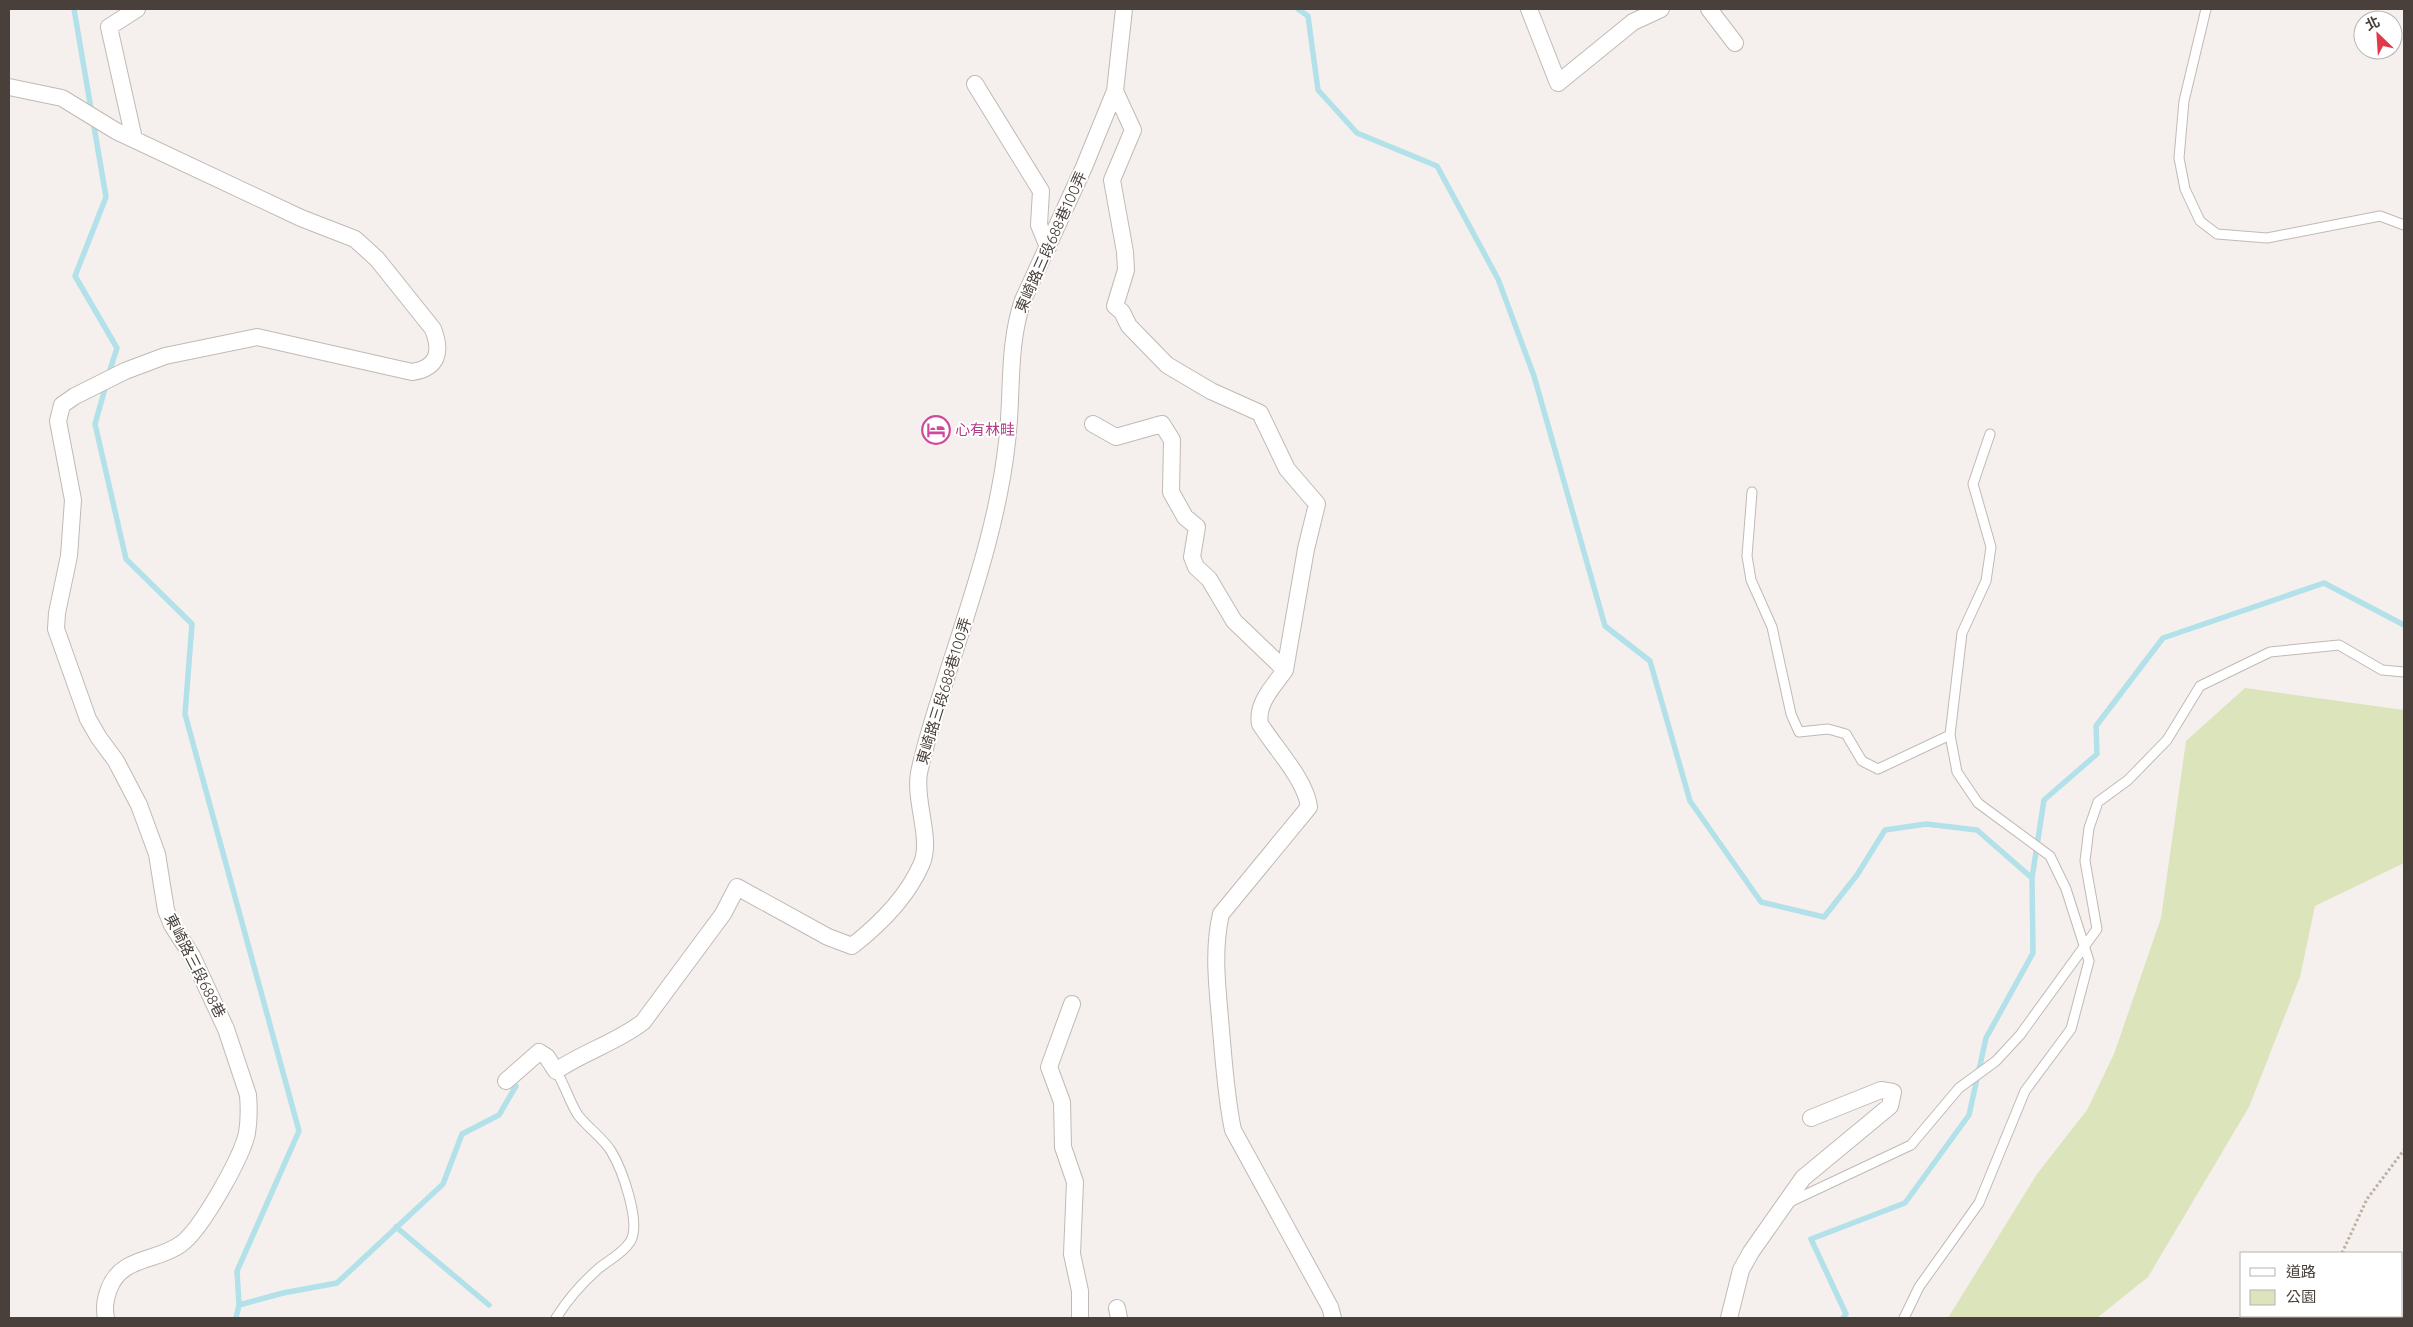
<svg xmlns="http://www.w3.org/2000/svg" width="2413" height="1327" viewBox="0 0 2413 1327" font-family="Quicksand,'Noto Sans TC',sans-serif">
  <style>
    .green { fill: #dce4bb }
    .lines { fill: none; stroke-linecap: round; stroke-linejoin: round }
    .stream { stroke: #b2e1e9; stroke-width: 5.5 }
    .service-casing { stroke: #c2b9b3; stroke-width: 11 }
    .minor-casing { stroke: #c2b9b3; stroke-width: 18 }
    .path { stroke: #bfaea3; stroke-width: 3; stroke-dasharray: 2.5 2.5; stroke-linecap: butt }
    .service { stroke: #fff; stroke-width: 9 }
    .minor { stroke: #fff; stroke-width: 16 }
    .labels { text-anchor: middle; stroke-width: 4; stroke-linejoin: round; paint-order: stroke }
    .street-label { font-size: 15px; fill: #49403b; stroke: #fff }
    .hotel-label { font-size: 15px; fill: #b23c85; stroke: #fff; text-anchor: start }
  </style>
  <rect width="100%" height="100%" fill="#f5f0ed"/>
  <path class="green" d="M2245,688L2404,710V863L2315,906L2300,977L2249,1107L2148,1277L2097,1318H1948L2037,1174L2087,1110L2114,1054L2161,918L2186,741Z"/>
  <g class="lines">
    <path class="stream" d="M74,9L106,197L75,276L117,348L108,376
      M1298,9L1308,16L1318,90L1357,133L1437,166L1498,279L1534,376L1605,626L1650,661L1690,801L1761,902L1824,917L1857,875L1885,830L1926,824L1977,830L2032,878
      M106,385L95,424L126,559L192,624L185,714L299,1131L237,1271L239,1305L236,1318
      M396,1227L489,1305
      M239,1305L283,1293L337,1283L443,1184L462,1134L499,1115L516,1086
      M1843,1318L1846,1314L1811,1239L1905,1203L1969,1115L1986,1038L2033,953L2032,878L2044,800L2097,754L2096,726L2163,638L2324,583L2404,625"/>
    <defs>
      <path id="service" d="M2206,9L2184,101L2179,158L2185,189L2200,221L2217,234L2267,238L2380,216L2404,225
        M1752,492L1747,556L1751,580L1772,627L1791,714L1799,732L1828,729L1846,734L1862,761L1878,769L1950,735
        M556,1071C565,1085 569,1101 578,1115C588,1128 603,1138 611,1151C622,1169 642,1224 630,1242C622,1254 609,1260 598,1269C581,1284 568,1299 556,1318
        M1790,1202L1911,1145L1959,1088L1996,1061L2020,1035L2097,929L2085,861L2089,828L2098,802L2128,780L2167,740L2200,686L2270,652L2339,645L2382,670L2404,672
        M1904,1318L1919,1287L1979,1203L2025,1091L2071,1029L2089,961L2066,889L2050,856L1978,803L1957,772L1950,735L1962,633L1986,581L1991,547L1973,484L1990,434"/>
      <path id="minor" d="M1529,9L1558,83L1633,22L1661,9
        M1709,9L1735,43
        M975,84L1041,191L1039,225L1048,247
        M9,87L62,98L116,131L301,218L355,239L377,259L433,329C442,352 438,368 412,372L257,337L165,356L125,371L75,396L62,405L58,421L73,500L69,556L57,613L56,629L88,719L99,738L116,761L139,805L157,854L166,910L172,925L192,956L226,1029L248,1095C249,1107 249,1121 247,1133C242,1157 201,1230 181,1244C157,1262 121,1256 109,1289C105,1300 104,1307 106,1318
        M1115,91L1133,130L1112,180L1125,252L1126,270L1115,306L1122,312L1129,326L1167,365L1211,391L1260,413L1287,469L1317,504L1306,549L1285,670
        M134,139L109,27L137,9
        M1093,424L1116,437L1162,424L1172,440L1171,492L1185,517L1197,527L1192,557L1196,567L1209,579L1234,621L1285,670C1274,686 1256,703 1260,724C1275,748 1306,780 1309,807L1221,914C1212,952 1218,992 1221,1030C1224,1063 1226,1097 1233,1130L1330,1307L1333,1318
        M1072,1004L1049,1067L1062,1102L1063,1147L1075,1182L1072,1254L1080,1291V1318
        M506,1081L539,1052L547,1057L556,1071C583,1052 616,1043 643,1022L723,914L737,887L828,937L852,946C879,925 908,896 922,863C932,838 914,801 919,773C926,739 937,708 947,675C972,597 998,523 1007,442C1013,393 1007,347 1023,300L1084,167L1115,91L1124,9
        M1117,1308L1119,1318
        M1729,1318L1741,1270L1751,1252L1803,1178L1890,1106L1893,1092L1881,1090L1811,1118"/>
    </defs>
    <use href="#service" class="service-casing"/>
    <use href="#minor" class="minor-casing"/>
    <path class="path" d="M2342,1253L2367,1199L2404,1150
      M2306,1318L2308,1316"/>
    <use href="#service" class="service"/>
    <use href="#minor" class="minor"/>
  </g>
  <defs>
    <symbol id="hotel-ring" viewBox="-11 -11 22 22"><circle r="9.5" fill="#fff" stroke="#d1479c" stroke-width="1.5"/><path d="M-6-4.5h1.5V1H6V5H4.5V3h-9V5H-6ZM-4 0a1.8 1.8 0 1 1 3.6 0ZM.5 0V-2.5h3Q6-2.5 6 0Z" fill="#d1479c"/></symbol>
  </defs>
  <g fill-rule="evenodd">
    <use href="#hotel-ring" x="920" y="414" width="32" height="32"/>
  </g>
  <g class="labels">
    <g class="street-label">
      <text transform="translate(1051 242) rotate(-66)" y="5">東崎路三段688巷100弄</text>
      <text transform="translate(944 691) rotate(-73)" y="5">東崎路三段688巷100弄</text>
      <text transform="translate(195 966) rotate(63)" y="5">東崎路三段688巷</text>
    </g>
    <g class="hotel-label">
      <text x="955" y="435">心有林畦</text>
    </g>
  </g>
  <rect width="2413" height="1327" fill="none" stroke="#49403b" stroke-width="20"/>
  <rect x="2240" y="1252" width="162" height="65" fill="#ffffff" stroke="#b6b3b1"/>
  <rect x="2250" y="1268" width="25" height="8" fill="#ffffff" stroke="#b6b3b1"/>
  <text x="2286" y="1277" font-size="15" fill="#49403b">道路</text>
  <rect x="2250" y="1290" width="25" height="15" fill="#dce4bb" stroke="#b6b3b1"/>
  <text x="2286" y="1302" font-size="15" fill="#49403b">公園</text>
  <g transform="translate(2378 35) rotate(335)"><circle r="24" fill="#ffffff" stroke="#b6b3b1"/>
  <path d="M0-4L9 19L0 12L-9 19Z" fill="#e1384a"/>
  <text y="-8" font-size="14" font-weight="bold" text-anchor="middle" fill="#49403b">北</text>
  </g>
</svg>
